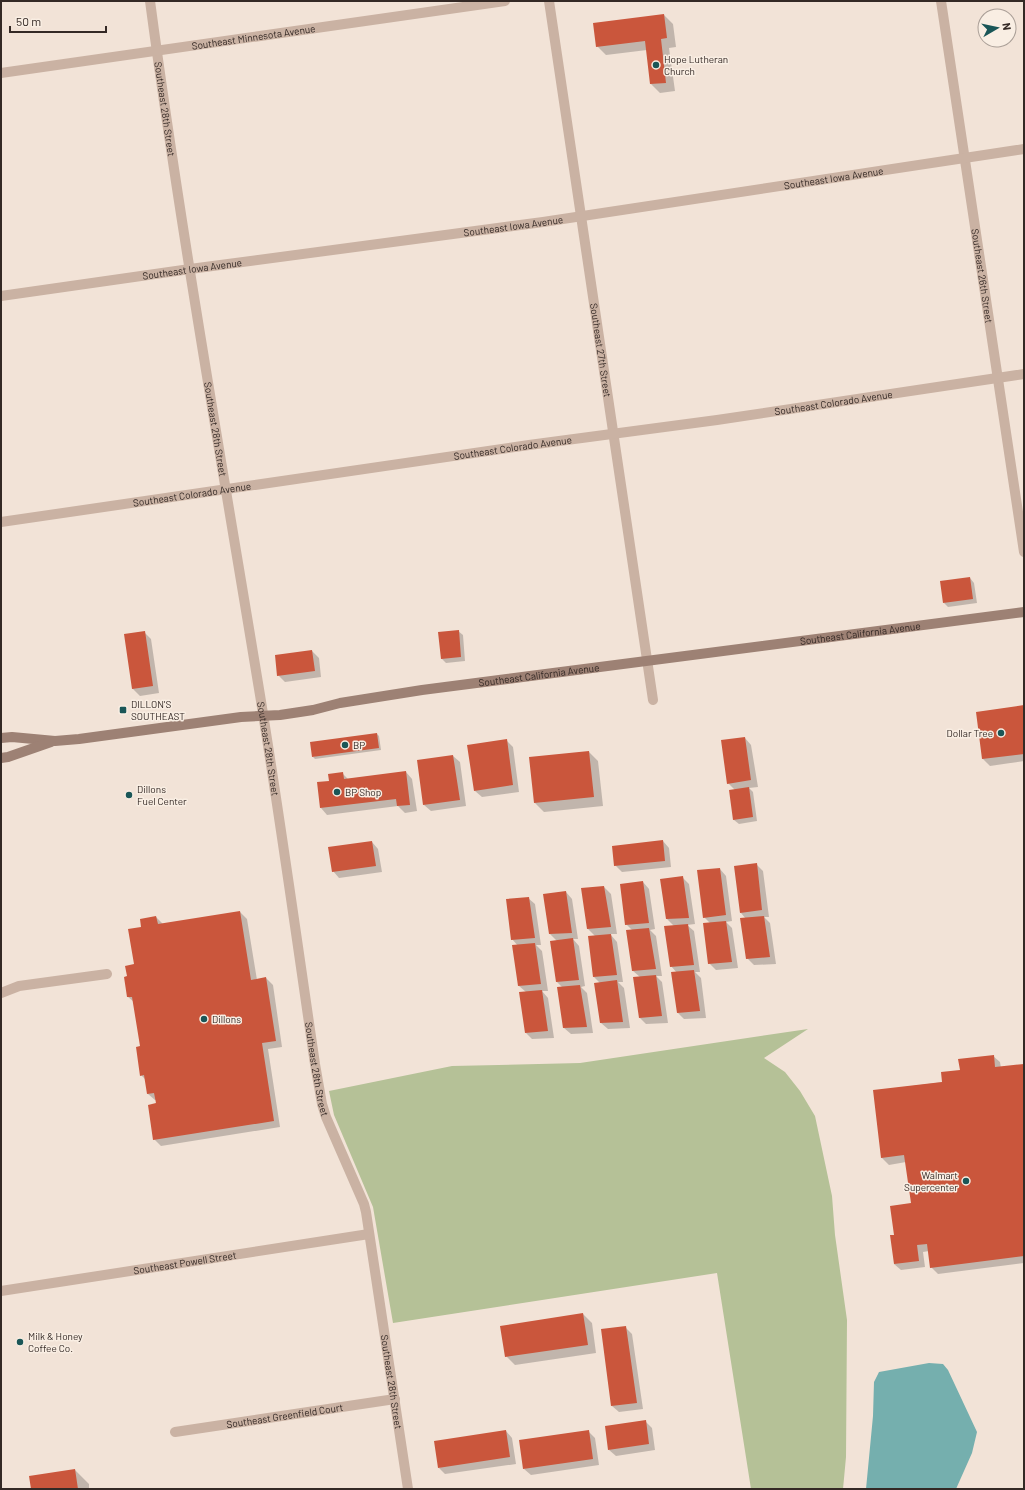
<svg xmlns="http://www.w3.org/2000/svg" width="1025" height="1490" viewBox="0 0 1025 1490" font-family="Barlow,sans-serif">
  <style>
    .green { fill: #b5c197 }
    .water { fill: #75afae }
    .shadow { fill: #0003 }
    .building { fill: #ca563c }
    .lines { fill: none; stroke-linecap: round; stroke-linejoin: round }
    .street { stroke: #cab2a3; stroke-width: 10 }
    .secondary { stroke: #9d8174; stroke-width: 10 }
    .poi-dot { fill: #1a5657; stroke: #f9eee3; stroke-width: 1.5 }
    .labels { text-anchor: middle; stroke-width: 3; stroke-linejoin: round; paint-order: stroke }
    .street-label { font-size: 10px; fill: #342925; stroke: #f9eee3 }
    .poi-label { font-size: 10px; fill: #342925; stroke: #f9eee3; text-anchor: start }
  </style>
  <rect width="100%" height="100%" fill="#f2e3d7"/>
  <path class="green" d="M808,1029L764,1058L785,1072L800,1091L815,1116L832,1196L835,1235L847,1320L846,1457L843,1489H751L717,1273L393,1323L373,1207L334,1115L329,1091L452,1066L580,1063Z"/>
  <path class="water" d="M929,1363L943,1364L948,1370L977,1432L972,1453L956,1489H866L873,1416L874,1382L879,1372Z"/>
  <path class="shadow" d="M664,15L673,24L676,47L669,48L675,91L660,93L651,84L647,50L606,55L597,46Z
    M970,578L974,583L977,603L948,607L944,603Z
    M458,631L463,635L465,661L446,663L442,659L439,633Z
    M144,632L151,639L159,693L140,696L133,689L125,635Z
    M312,651L319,658L321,677L285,682L278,675Z
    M1024,706V761L990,766L983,759L977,713Z
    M377,734L379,736L381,750L315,759L313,757Z
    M745,738L751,745L758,787L749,788L753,792L757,821L739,824L734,820L730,791L735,790L728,783Z
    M506,740L513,747L519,792L482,797L475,791Z
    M589,752L598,761L603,806L544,812L535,803L530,758Z
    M453,756L460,762L466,806L431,811L424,805Z
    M406,772L412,779L417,811L405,813L398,806L327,815L321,808L330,782L342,773L348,779Z
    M663,841L669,848L671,867L622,872L615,865Z
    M372,842L378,849L382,872L339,878L333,871Z
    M757,865L763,871L769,917H764L770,923L776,964L754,965L747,958L746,919L741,913Z
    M720,869L726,876L732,921L726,922L732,928L738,968L716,970L709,963L710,923L704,917Z
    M682,877L689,884L695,924L687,925L694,931L700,972H695L701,978L706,1018L684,1019L678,1013L677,973L671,966L674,926L667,919Z
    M643,882L649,889L655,929L650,930L656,936L662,976H656L662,982L668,1023L646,1024L639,1017L640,977L633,971V931L626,924Z
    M604,887L611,894L617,934H610L617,942L623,982H618L624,988L630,1028L608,1029L601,1023L600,983L594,977L596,937L588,929Z
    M566,892L572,899L578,939H573L579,946L585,986L581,987L587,993L593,1033L571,1034L564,1028L563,988L556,981L557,941L550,934Z
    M528,898L535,904L541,945H536L542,951L548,991H542L548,998L554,1038L532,1039L526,1033V992L519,986L518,946L512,939Z
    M240,912L247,919L257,980L266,978L273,985L282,1047L268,1049L280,1127L161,1146L154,1139L156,1100H155L148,1094L146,1080L141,1075V1047L134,1002L128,997V977L135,965L142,928L156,917L163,924Z
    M993,1056L1000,1062L1001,1068L1024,1065V1263L938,1274L931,1267L929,1251L923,1252L925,1267L901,1270L894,1264L895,1236L912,1204L906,1162L889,1165L882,1158L874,1091L943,1082L961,1071Z
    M583,1314L592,1323L596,1353L515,1365L506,1356Z
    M625,1327L632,1334L643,1409L619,1412L612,1406Z
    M645,1421L652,1428L655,1450L616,1456L609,1450Z
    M506,1431L512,1438L516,1464L445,1474L439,1468Z
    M588,1431L595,1438L599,1465L531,1475L524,1469Z
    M75,1470L89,1484V1489H32Z"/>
  <path class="building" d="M664,14L667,38L661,39L666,83L650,84L645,41L596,47L593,23Z
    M970,577L973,599L943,603L940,581Z
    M459,630L461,657L441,659L438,632Z
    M145,631L153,686L132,689L124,634Z
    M312,650L315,671L277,676L275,655Z
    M1024,705V754L982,759L976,712Z
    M377,733L379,748L312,757L310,742Z
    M745,737L751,780L727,784L721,740Z
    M507,739L513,785L474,791L467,745Z
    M589,751L594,797L534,803L529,757Z
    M453,755L460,800L423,805L417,760Z
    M406,771L410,805L397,806L396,799L320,808L317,782L329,781L328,774L343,772L344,779Z
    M749,787L753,817L733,820L729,790Z
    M663,840L665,861L614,866L612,846Z
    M372,841L376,866L332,872L328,847Z
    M757,863L762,910L740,913L734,866Z
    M720,868L726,915L703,918L697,870Z
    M683,876L689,918L666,919L660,879Z
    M643,881L649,923L625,925L620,884Z
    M604,886L611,927L587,929L581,888Z
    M566,891L572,933L549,934L543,894Z
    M529,897L535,938L511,940L506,899Z
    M240,911L251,980L266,977L276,1041L262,1043L274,1121L153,1140L148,1105L156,1103L154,1093L147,1094L144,1075L140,1076L136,1047L140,1046L132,997H127L124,977L127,976L125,966L134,964L128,929L141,927L140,919L156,916L158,924Z
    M764,916L770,957L746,959L740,918Z
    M726,921L732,962L708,964L703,923Z
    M688,924L694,965L670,967L664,926Z
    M649,928L656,969L632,971L626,930Z
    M611,934L617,975L593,977L588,936Z
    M573,938L579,980L556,982L550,941Z
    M535,943L541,984L518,986L512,945Z
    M694,970L700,1011L677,1013L671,972Z
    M656,975L662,1016L639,1018L633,977Z
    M617,980L623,1022L600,1023L594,983Z
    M580,985L587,1027L563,1028L557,987Z
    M542,990L548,1031L525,1033L519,992Z
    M994,1055L995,1067L1024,1064V1256L930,1268L927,1244L917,1245L919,1261L894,1264L890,1235H894L890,1206L911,1203L904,1155L881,1158L873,1090L942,1082L941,1072L960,1070L958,1059Z
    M583,1313L588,1345L505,1357L500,1326Z
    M626,1326L637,1403L611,1406L601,1329Z
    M646,1420L649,1444L608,1450L605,1426Z
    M506,1430L510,1457L438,1468L434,1441Z
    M589,1430L593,1459L523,1469L519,1440Z
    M75,1469L78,1489H31L29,1476Z"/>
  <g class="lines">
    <g class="street">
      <path id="s1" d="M150,1C181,233 222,464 260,695C280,818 297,941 315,1064L322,1104L326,1117L364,1204L366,1212L408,1489"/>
      <path id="s2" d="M549,1L653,700"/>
      <path id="s3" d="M941,1L1024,552"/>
      <path id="s4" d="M1,73L505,1"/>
      <path id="s5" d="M1,296L190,269L543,222L1024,149"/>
      <path id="s6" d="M1,522L529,445L717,420L1024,374"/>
      <path d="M1,993L19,986L107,974"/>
      <path id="s7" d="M1,1291L369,1234"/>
      <path id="s8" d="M175,1432L395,1399"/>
    </g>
    <g class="secondary">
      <path id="s9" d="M1,738L12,737L55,741L79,739L241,717L280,715L313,710L340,703L422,690L1024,612"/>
      <path d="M1,758L8,757L51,742"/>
    </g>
  </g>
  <g class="poi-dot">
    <circle cx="656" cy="65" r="4"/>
    <rect x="119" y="706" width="8" height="8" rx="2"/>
    <circle cx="1001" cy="733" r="4"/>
    <circle cx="345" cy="745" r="4"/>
    <circle cx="337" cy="792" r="4"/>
    <circle cx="129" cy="795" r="4"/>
    <circle cx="204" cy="1019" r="4"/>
    <circle cx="966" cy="1181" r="4"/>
    <circle cx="20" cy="1342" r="4"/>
  </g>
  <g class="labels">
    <g class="street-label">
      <text dy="4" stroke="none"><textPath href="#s4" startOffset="255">Southeast Minnesota Avenue</textPath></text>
      <text dy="4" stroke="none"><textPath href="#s1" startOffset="109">Southeast 28th Street</textPath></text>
      <text dy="4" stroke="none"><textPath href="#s5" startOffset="841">Southeast Iowa Avenue</textPath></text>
      <text dy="4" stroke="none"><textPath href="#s5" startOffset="517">Southeast Iowa Avenue</textPath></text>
      <text dy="4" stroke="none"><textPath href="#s5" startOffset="193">Southeast Iowa Avenue</textPath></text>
      <text dy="4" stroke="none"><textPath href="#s3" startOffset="278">Southeast 26th Street</textPath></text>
      <text dy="4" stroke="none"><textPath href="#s2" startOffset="353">Southeast 27th Street</textPath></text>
      <text dy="4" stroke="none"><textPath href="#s6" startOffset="841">Southeast Colorado Avenue</textPath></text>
      <text dy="4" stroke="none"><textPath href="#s1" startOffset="433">Southeast 28th Street</textPath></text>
      <text dy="4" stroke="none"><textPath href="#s6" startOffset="517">Southeast Colorado Avenue</textPath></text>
      <text dy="4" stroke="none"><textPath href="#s6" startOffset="193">Southeast Colorado Avenue</textPath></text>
      <text dy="4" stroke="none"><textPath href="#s9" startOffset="867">Southeast California Avenue</textPath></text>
      <text dy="4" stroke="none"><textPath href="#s9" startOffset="543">Southeast California Avenue</textPath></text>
      <text dy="4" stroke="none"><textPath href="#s1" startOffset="757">Southeast 28th Street</textPath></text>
      <text dy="4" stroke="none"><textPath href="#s1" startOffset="1081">Southeast 28th Street</textPath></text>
      <text dy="4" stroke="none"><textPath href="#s7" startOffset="186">Southeast Powell Street</textPath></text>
      <text dy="4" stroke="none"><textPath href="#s1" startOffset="1405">Southeast 28th Street</textPath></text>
      <text dy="4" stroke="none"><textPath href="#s8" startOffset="111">Southeast Greenfield Court</textPath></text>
    </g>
    <g class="poi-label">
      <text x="664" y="63">Hope Lutheran<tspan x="664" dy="12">Church</tspan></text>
      <text x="131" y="708">DILLON'S<tspan x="131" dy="12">SOUTHEAST</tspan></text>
      <text x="993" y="737" text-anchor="end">Dollar Tree</text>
      <text x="353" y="749">BP</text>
      <text x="137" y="793">Dillons<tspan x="137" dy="12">Fuel Center</tspan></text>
      <text x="345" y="796">BP Shop</text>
      <text x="212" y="1023">Dillons</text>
      <text x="958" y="1179" text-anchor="end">Walmart<tspan x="958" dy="12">Supercenter</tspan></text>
      <text x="28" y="1340">Milk &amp; Honey<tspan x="28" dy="12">Coffee Co.</tspan></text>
    </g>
  </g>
  <rect width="1025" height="1490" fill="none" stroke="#342925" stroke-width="4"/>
  <g transform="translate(997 28) rotate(81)"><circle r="19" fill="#f9eee3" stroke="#aa9f97"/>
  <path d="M0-3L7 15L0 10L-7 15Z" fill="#1a5657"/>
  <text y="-6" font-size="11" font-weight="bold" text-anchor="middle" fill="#342925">N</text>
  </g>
  <path d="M10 26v6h96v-6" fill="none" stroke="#342925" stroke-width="2"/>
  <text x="16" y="26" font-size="12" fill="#342925" stroke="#f9eee3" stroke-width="3" paint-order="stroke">50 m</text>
</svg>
